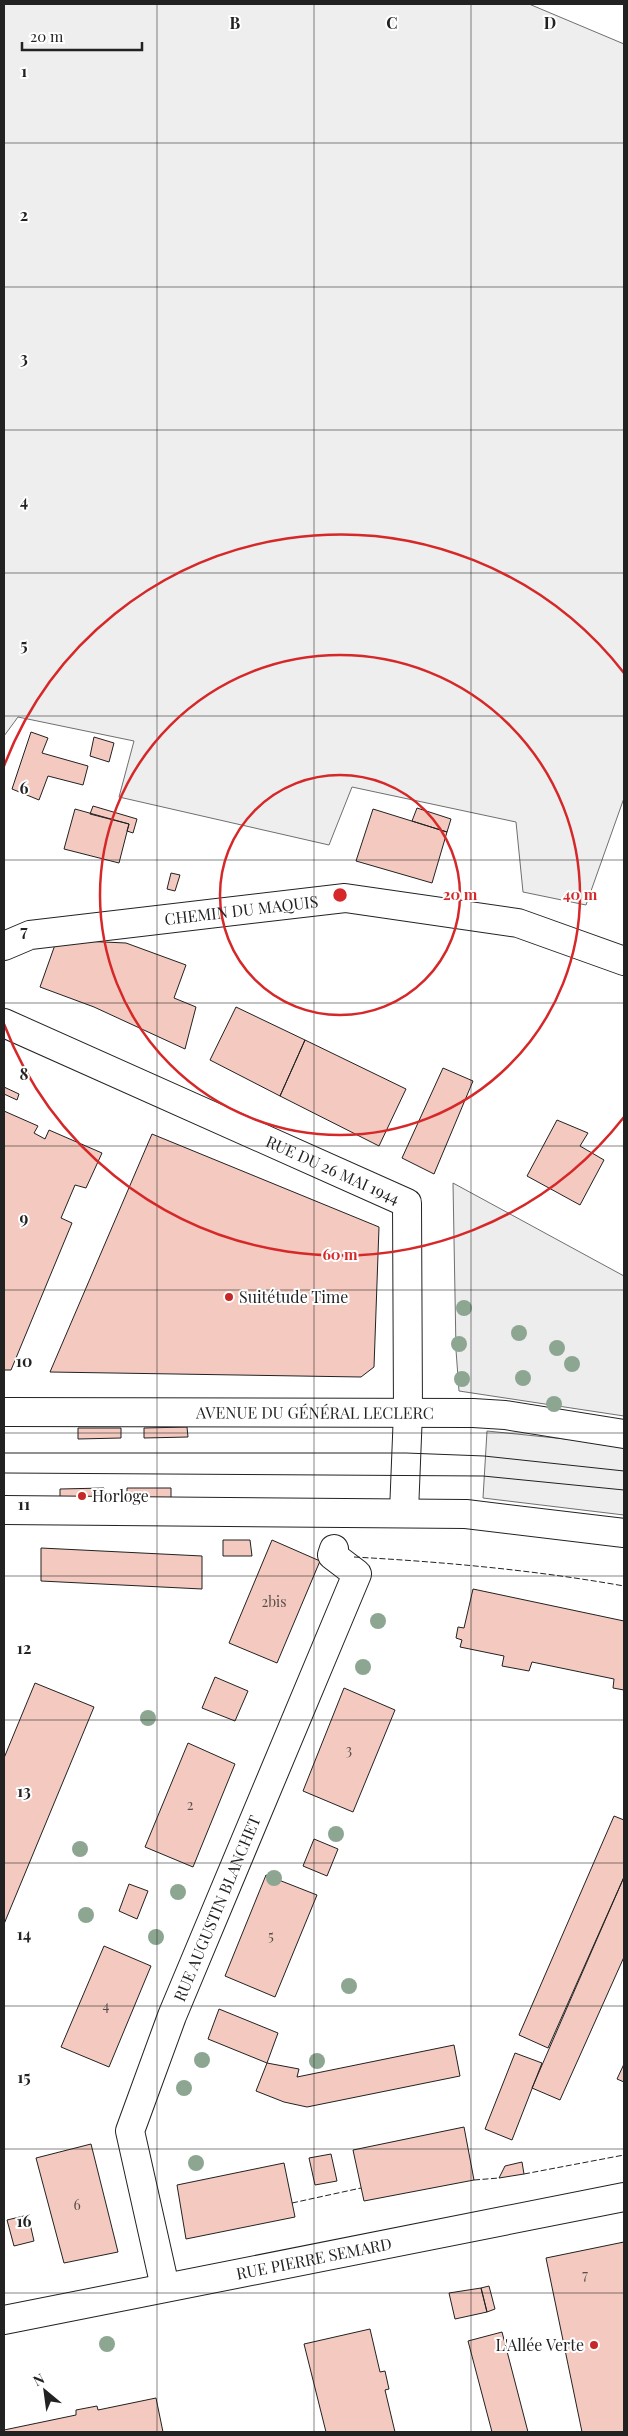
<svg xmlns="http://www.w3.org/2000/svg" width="628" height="2436" viewBox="0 0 628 2436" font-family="'Playfair Display',serif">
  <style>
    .green { fill: #eee; stroke: #6f6f6f }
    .parking { fill: #ededed; stroke: #6f6f6f }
    .building { fill: #f3c9c0; stroke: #222 }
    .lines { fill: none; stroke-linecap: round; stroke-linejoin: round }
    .street-casing { stroke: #222; stroke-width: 30 }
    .secondary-casing { stroke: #222; stroke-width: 30 }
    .street { stroke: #fff; stroke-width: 28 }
    .secondary { stroke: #fff; stroke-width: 28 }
    .tram { stroke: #222; stroke-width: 1 }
    .fence { stroke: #222; stroke-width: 1; stroke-dasharray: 6 2.5; stroke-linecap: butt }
    .tree { fill: #8da692 }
    .grid { fill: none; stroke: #222; stroke-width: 1; stroke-opacity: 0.55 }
    .ring { fill: none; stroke: #d62828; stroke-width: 2.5 }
    .poi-dot { fill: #c62828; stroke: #fff; stroke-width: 2 }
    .labels { text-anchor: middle; stroke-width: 4; stroke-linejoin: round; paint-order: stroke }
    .number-label { font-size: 14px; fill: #564c4a }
    .street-label { font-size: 16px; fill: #222; stroke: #fff }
    .poi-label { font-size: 16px; fill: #222; stroke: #fff; text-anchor: start }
    .grid-label { font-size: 16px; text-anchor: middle; font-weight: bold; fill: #222; stroke: #fff; stroke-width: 4; stroke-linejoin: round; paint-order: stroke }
    .centre { fill: #d62828; stroke: #fff; stroke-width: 2.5 }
    .ring-label { font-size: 15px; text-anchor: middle; font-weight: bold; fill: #d62828; stroke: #fff; stroke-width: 4; stroke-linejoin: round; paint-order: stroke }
  </style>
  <rect width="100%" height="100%" fill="#fff"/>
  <path class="green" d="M4,4H529L624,44V798L586,905L523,892L516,822L352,787L329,845L119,797L134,741L18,717L4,736Z
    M487,1431L624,1445V1515L483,1498Z"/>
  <path class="parking" d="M453,1183L624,1276V1416L459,1391L456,1350Z"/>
  <path class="building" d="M31,732L48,738L42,753L88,766L83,785L48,776L39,800L12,789Z
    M94,737L114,743L109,762L90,756Z
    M93,806L137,819L133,833L127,831L129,824L90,814Z
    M417,808L451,819L447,832L412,821Z
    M75,809L129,824L119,863L64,849Z
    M373,809L447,832L432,883L356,861Z
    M171,873L180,875L175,891L167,889Z
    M59,940L126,943L186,965L174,998L196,1007L185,1049L94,1007L40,987L56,942Z
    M236,1007L305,1040L280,1096L210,1060Z
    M305,1040L406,1089L379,1146L280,1096Z
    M443,1068L473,1081L434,1174L402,1158Z
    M4,1087L19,1094L17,1100L4,1094Z
    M4,1111L38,1126L34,1133L45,1139L49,1130L102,1153L86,1188L75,1185L61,1218L72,1223L11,1370H4Z
    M557,1120L588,1133L580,1146L604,1160L580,1205L527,1176Z
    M152,1134L379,1227L374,1367L361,1377L50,1372Z
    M187,1427L188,1437L144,1438V1428Z
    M78,1428H121V1438L78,1439Z
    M104,1488V1498L60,1500V1489Z
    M127,1488H171V1498H127Z
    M223,1540H250L252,1556H223Z
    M272,1540L320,1561L277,1663L229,1643Z
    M41,1548L202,1556V1589L41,1581Z
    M473,1589L624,1621V1690L613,1688L614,1679L532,1662L529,1671L502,1666L504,1656L460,1647L462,1640L456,1638L458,1627L464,1628Z
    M215,1677L248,1691L235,1721L202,1708Z
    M35,1683L94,1707L4,1924V1758Z
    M344,1688L395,1710L353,1812L303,1791Z
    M188,1743L235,1764L193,1867L145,1847Z
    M614,1816L624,1820V1877L548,2048L519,2035Z
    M314,1839L338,1849L327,1876L303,1866Z
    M266,1875L317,1895L275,1997L225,1976Z
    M624,1877V1957L560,2100L532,2088Z
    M129,1884L148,1891L137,1919L119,1911Z
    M104,1946L151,1966L109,2067L61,2047Z
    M219,2009L278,2033L267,2063L208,2039Z
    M454,2045L460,2076L307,2107L284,2102L256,2091L267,2063L299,2069L297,2077Z
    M515,2053L542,2063L512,2140L485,2129Z
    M624,2064V2082L617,2079Z
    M464,2127L474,2180L364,2201L353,2150Z
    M91,2144L118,2252L64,2263L36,2158Z
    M331,2154L337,2181L315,2185L309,2158Z
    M522,2162L524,2174L499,2178L505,2166Z
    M284,2163L295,2217L186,2239L177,2185Z
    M28,2215L34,2241L14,2246L7,2220Z
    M624,2242V2432H582L546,2258Z
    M489,2286L495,2309L487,2312L481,2288Z
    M481,2288L487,2312L455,2319L449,2293Z
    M370,2329L380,2372L385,2371L389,2389L385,2390L395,2432H326L304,2344Z
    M502,2332L528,2432H492L468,2341Z
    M156,2398L163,2432H4V2430L76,2415V2410L97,2406L98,2410Z"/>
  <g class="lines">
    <defs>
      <g id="street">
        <path id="s1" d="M4,946L30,935L345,898L518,923L624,961"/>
        <path id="s2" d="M4,1023L407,1203L408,1412L404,1512"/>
        <path id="s3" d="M165,2287L130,2131L172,2016L357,1574L332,1555L334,1549"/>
      </g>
      <g id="secondary">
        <path id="s4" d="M4,1412L473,1413L505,1415L624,1434"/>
        <path d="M4,1510L466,1514L624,1533"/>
        <path id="s5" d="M4,2320L624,2197"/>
      </g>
    </defs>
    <use href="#street" class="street-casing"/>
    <use href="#secondary" class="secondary-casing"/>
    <use href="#street" class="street"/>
    <use href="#secondary" class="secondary"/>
    <path class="tram" d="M4,1453H406L484,1456L624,1471
      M4,1473L483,1476L624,1490"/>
    <path class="fence" d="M354,1557C444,1562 534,1570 624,1586
      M524,2174L624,2155
      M474,2180L499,2178
      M292,2203L361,2188"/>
  </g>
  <g class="tree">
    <circle cx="464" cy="1308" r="8"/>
    <circle cx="519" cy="1333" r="8"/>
    <circle cx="459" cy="1344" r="8"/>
    <circle cx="557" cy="1348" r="8"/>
    <circle cx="572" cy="1364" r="8"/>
    <circle cx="523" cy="1378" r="8"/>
    <circle cx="462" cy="1379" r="8"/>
    <circle cx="554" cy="1404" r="8"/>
    <circle cx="378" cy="1621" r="8"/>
    <circle cx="363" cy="1667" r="8"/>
    <circle cx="148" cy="1718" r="8"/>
    <circle cx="336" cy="1834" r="8"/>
    <circle cx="80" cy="1849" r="8"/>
    <circle cx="274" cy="1878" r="8"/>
    <circle cx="178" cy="1892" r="8"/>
    <circle cx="86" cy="1915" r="8"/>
    <circle cx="156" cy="1937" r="8"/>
    <circle cx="349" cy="1986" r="8"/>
    <circle cx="202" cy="2060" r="8"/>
    <circle cx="317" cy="2061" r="8"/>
    <circle cx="184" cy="2088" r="8"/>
    <circle cx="196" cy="2163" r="8"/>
    <circle cx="107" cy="2344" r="8"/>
  </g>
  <path class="grid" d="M157,4V2432M314,4V2432M471,4V2432M4,143H624M4,287H624M4,430H624M4,573H624M4,716H624M4,860H624M4,1003H624M4,1146H624M4,1290H624M4,1433H624M4,1576H624M4,1720H624M4,1863H624M4,2006H624M4,2149H624M4,2293H624"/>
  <g class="ring">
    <circle cx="340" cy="895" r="120"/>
    <circle cx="340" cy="895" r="240"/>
    <path d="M624 1117A360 360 0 0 1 4 1024M4 766A360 360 0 0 1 624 673"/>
  </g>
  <g class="poi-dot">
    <circle cx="229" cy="1297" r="5"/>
    <circle cx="82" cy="1496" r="5"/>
    <circle cx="594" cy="2345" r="5"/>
  </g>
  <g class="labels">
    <g class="number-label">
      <text x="274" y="1607">2bis</text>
      <text x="349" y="1755">3</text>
      <text x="190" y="1810">2</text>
      <text x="271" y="1941">5</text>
      <text x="106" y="2011">4</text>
      <text x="77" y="2210">6</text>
      <text x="585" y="2280">7</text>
    </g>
    <g class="street-label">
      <text dy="6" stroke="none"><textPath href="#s1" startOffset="241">CHEMIN DU MAQUIS</textPath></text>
      <text dy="6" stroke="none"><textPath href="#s2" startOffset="360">RUE DU 26 MAI 1944</textPath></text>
      <text dy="6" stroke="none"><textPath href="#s4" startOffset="311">AVENUE DU GÉNÉRAL LECLERC</textPath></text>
      <text dy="6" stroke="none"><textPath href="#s3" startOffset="399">RUE AUGUSTIN BLANCHET</textPath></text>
      <text dy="6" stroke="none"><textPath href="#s5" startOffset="316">RUE PIERRE SEMARD</textPath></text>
    </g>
    <g class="poi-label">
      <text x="239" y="1303">Suitétude Time</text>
      <text x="92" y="1502">Horloge</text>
      <text x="584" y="2351" text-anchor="end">L'Allée Verte</text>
    </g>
  </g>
  <g class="grid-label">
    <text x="235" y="29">B</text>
    <text x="392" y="29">C</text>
    <text x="550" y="29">D</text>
    <text x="24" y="77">1</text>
    <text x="24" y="221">2</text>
    <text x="24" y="364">3</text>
    <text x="24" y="507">4</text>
    <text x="24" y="651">5</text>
    <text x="24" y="794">6</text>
    <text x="24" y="937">7</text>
    <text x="24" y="1080">8</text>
    <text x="24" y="1224">9</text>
    <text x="24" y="1367">10</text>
    <text x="24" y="1510">11</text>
    <text x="24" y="1654">12</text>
    <text x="24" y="1797">13</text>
    <text x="24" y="1940">14</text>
    <text x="24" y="2083">15</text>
    <text x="24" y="2227">16</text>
  </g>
  <circle cx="340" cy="895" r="8" class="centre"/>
  <g class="ring-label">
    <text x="460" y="900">20 m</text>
    <text x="580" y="900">40 m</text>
    <text x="340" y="1260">60 m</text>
  </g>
  <rect width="628" height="2436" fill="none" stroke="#222222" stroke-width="10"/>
  <g transform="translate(45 2391) rotate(331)" stroke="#ffffff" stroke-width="4" paint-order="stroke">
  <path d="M0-4L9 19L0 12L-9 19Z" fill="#222222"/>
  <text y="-8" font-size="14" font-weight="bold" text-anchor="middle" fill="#222222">N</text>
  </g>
  <path d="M22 42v8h120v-8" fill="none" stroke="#222222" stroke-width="2.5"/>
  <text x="30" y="42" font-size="15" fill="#222222" stroke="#ffffff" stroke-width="4" paint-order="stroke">20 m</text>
</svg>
